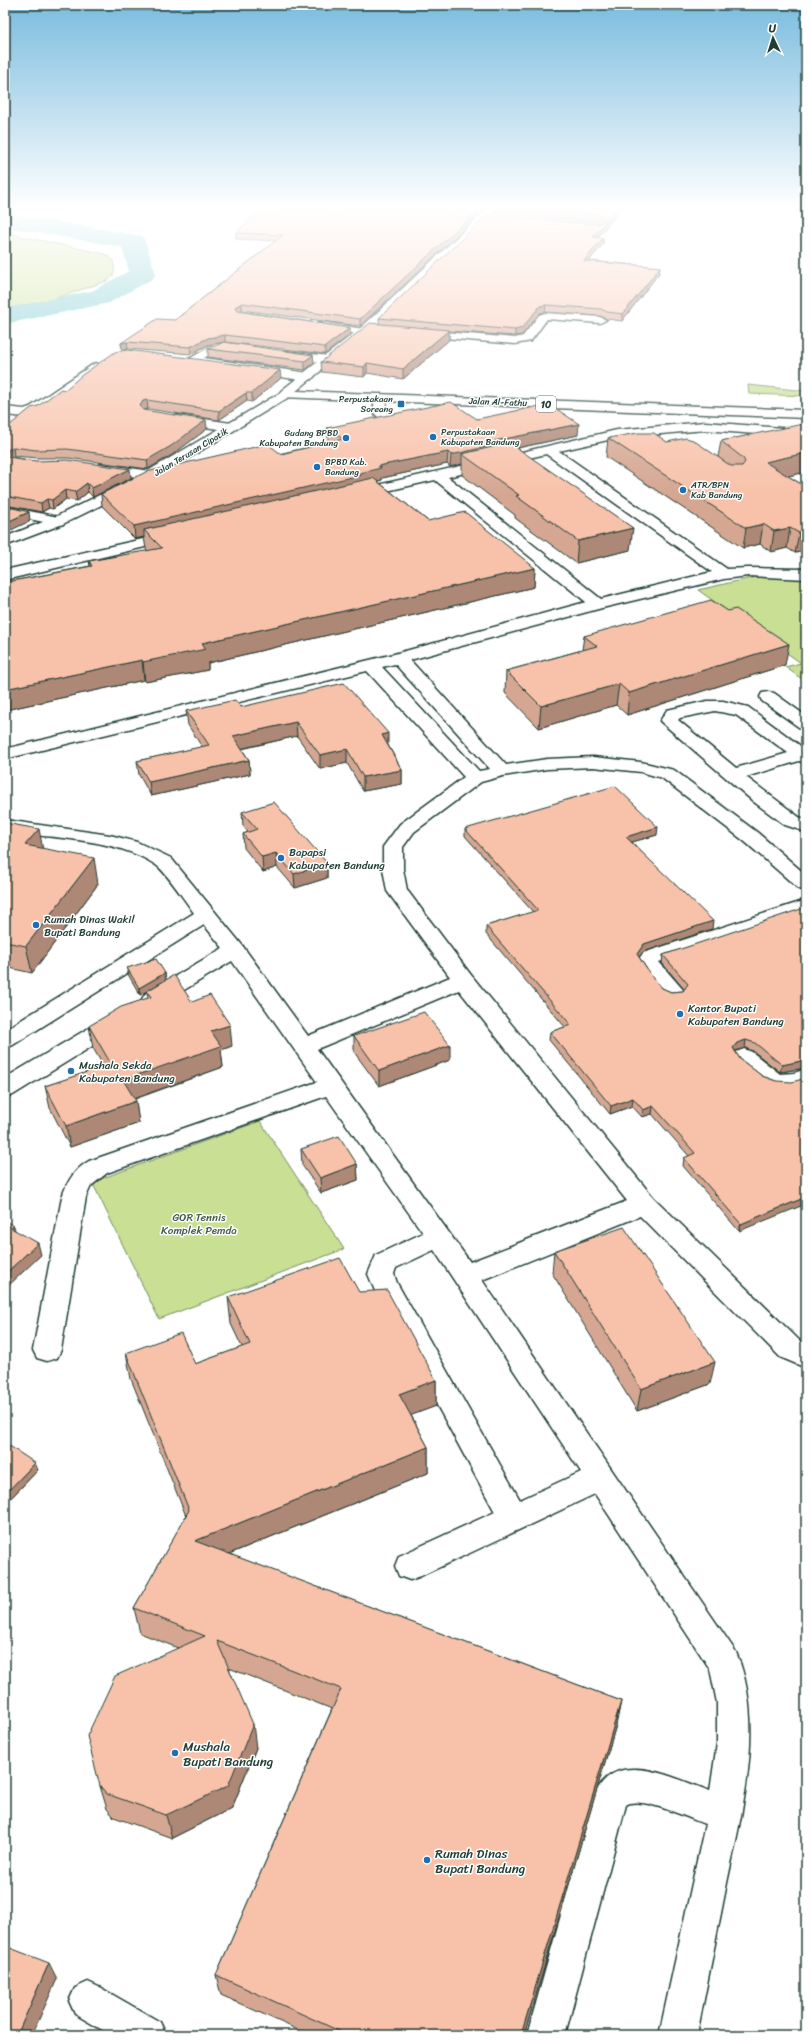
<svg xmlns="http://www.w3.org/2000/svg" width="811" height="2040" viewBox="0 0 811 2040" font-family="Sriracha,sans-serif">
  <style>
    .green { fill: #c8df94; stroke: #748e64 }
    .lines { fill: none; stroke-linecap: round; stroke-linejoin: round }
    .river { fill: #76c7ce; fill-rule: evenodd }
    .minor-casing { stroke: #1f3d34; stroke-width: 3 }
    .major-casing { stroke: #1f3d34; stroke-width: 3 }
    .highway-casing { stroke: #1f3d34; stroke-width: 3 }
    .minor { fill: #fff; fill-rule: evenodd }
    .major { fill: #fff; fill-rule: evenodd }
    .highway { fill: #fff; fill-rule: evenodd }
    .wall { fill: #d5a792; stroke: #1f3d34 }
    .shaded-wall { fill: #ae8877; stroke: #1f3d34 }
    .building { fill: #f8c2aa; stroke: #1f3d34 }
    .poi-dot { fill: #1f6fb2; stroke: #fff; stroke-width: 1.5 }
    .labels { text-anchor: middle; stroke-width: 3; stroke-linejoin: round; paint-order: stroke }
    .far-poi-label { font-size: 9px; fill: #1f3d34; stroke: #fff; text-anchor: start }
    .far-street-label { font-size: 9px; fill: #1f3d34; stroke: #fff }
    .shield { fill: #fff; stroke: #627771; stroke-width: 1 }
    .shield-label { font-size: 10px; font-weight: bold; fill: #1f3d34 }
    .poi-label { font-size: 11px; fill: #1f3d34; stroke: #fff; text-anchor: start }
    .park-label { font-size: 11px; fill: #415d47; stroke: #fff }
    .near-poi-label { font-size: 13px; fill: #1f3d34; stroke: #fff; text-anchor: start }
  </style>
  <rect width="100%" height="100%" fill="#fff"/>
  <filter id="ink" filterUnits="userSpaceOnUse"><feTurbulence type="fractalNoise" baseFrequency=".025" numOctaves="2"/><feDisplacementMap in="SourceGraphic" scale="8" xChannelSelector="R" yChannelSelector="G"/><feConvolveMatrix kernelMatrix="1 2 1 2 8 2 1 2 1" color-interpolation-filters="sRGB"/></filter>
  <g filter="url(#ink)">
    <path class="green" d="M5,233L105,254L113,260C115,270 116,275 107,281L36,305L5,312Z
      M748,385L806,391V396L749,394Z
      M755,577L806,578V682L785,667L801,663L698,590Z
      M260,1121L344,1249L159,1319L92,1182Z"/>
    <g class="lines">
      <path class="river" d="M5,213L142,236L145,241L156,274L152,279L109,303L5,324V308L92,291L129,271L122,247L5,227Z"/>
      <defs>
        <path id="minor" d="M545,313L600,317L606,320L600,323L547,319L531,341L515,344L420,336L414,333L420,330L515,338L523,336L539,315Z
          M321,322L363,329L369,332L363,335L317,327L315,325L317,323Z
          M217,343L236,344L242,347L236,350H219L204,358L308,373L314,377L308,381L193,364L187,360Z
          M284,351L329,356L335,360L329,364L280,356L278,354Z
          M96,363L100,365L102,367L100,369L38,413L25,417L5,415V407L24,409L30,407L92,365Z
          M381,394L387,398L385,409L396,422L394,425H386L373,412L375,398Z
          M177,415L231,423L237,427L231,431L173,422L171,419Z
          M705,422L806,430V438L705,430L617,438L559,451L727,569L748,568L806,569V579L748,576L724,579L602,608L410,660L506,765L547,759L593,757L641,762L674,770L758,833L806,875V891L799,889L744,841L662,778L641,772L593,767L547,769L503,776L481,782L414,832L403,847V869L407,890L471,975L653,1197L800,1341L806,1344V1368L780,1357L640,1216L482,1280L736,1652C766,1723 742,1811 727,1883C717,1933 707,1984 697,2035H659L705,1824C688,1818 640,1795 626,1805L565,2035H527L595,1795C615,1746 675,1779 710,1791L717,1743V1703L710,1669L595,1494L421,1576L410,1580L399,1576L395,1566L399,1556L495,1512L375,1291L368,1274L376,1255L423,1233L326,1096L107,1173L91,1186L86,1197L61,1350L57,1358L47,1361L37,1358L33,1350L62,1197C67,1181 75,1169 89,1161L317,1082L232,961L161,1004L153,1006L145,1004L142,999L145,994L223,948L204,925L13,1045L5,1048V1030L194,913C185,901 167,873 156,865C116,838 52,838 5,832V820L110,835L137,842L171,858L242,945L308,1036L450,977L387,891L383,869V847L400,824L464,777L367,671L5,759V749L394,654L586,602L435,480L356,498L351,497L349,494L351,491L356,490L617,430ZM546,454L712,572L601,599L448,477ZM395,664L490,769L479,771L382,667ZM459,990L627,1201L470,1262L317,1049ZM434,1250L581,1472L520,1500L397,1283L394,1274L396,1268Z
          M101,464L151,471L156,472L158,475L156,478L151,479L96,471L94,468Z
          M5,506L63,518L65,521L63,524L58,525L5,514Z
          M174,532L179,533L181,536L179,539L5,580V570Z
          M768,692L774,693L806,716V729L800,728L762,701L760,697L762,693Z
          M707,701H723L748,707L806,750V763L799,761L746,777L799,817L806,820V832L785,825L754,802L660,721L667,710ZM715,711L736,715L788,753L736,768L678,720L680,718Z
          M806,900V913L659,962L685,992L682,997C676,998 671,1000 666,997C657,991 641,972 637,962L643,953Z
          M117,1014L125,1016L128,1021L125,1026L13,1095L5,1097V1078L109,1016Z
          M744,1049L752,1052L780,1074L794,1073L806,1069V1085C783,1092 766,1089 748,1073C742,1068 737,1064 733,1057L736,1052Z
          M88,1982L101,1988L160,2022L166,2035H111L75,2014L69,2001L75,1988Z"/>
        <path id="major" d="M285,390L289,391L291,394L289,397L156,478L63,524L5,546V537L53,518L146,472Z"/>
        <path id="highway" d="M488,208H498L371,330L296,391L806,410V418L281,397L279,394L281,391L363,326Z"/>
      </defs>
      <use href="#minor" class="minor-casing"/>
      <use href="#major" class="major-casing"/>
      <use href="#highway" class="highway-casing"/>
      <use href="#minor" class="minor"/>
      <use href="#major" class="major"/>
      <use href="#highway" class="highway"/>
    </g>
    <path class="wall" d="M486,208L360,326L242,310L240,311L350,328V335L325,354L225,342L208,345L191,354L128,349L122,350L121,343L175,320L276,241L236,239V233Z
      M495,208H622L597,237L603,238V244L589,261L660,267L659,273L622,321L607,319L600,316L545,312L540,313L522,335L515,336L449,331V340L403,379L367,373L364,377L322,372L321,362L379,324V318L600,223L598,222L495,213Z
      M208,349L313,355L314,363L305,370L208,357Z
      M281,378L252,402L247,401L219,420L148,409L144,410H143L207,429L172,455L148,469L68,458H37L14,456L12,457L131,478L93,497L88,492L77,501L66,499L53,509L49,508L42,512L5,505V429L38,406L65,390Z
      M477,419L578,435L518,448L630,550L576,563L515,518V515L462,475V464L450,467L447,464L382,478V480L377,481L428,521L535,568L534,587L208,663V670L145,682L144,680L5,710V581L7,582L90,566L89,561L148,551L146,549L144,537L135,539L102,506L101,494L331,442L328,440L327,428Z
      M806,425V472L788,476L806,487V551L795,553L787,548L771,552L760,544L743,548L606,457L608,438L667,442L718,457L721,441Z
      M584,636L785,665L627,715L616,705L539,728L505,693L506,671L582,650Z
      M241,707L388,745L402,770V784L363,791L347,763L320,769L297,736L242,749L249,760L250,774L151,796L139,775L137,761L202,747L188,725L186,711Z
      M242,812L327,863V878L295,888L277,867L263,872L244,848L243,834L248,832L243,826Z
      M5,823L42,848L98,884L32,973L5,967Z
      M465,829L657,835L632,842L712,929L643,952L639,957L650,974L662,988L671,992L683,991L684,989L662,963L663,955L806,910V1068L780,1072L753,1051L745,1048L735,1051L740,1059L762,1076L776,1081L739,1231L683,1166L684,1158L689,1156L652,1114L642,1117L632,1106L610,1114L549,1040L550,1032L565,1027L486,934V926L533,912L465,836Z
      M127,968L165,973L166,980L192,1002L232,1046L221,1050L223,1067L135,1099L139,1123L70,1147L50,1108L45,1086L104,1067L93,1048L89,1026L148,998L147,991L140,995L129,976Z
      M354,1036L450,1060L379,1086L354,1052Z
      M301,1149L357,1164L358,1180L321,1193L302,1165Z
      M554,1251L710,1384L637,1411L552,1273Z
      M359,1292L436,1380V1406L411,1415L428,1447V1473L229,1554L621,1701L616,1725L524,2035H309L221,1995L216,1975L332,1709L229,1668L256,1748L232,1808L172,1838L114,1817L107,1809L100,1786L178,1648L140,1633L134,1608L186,1516L131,1379L126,1353L195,1364L242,1347L231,1324L228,1297Z
      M5,1443L38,1470L9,1500L5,1497Z"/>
    <path class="shaded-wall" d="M480,208H486L360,326V319Z
      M617,208H622L593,243V237Z
      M603,238V244L584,267V261Z
      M660,267L659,273L622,321L623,314Z
      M242,303V310L236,314L235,307Z
      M546,305L545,312L540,313L522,335L515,336V330L540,306Z
      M350,328V335L325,354V347Z
      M449,330V340L403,379V369Z
      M225,335V342L208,345L191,354L190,347L208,338Z
      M127,342L128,349L122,350L121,343Z
      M313,355L314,363L305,370V361Z
      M367,363V373L364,377V367Z
      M280,370L281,378L252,402V393Z
      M246,393L247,401L219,420V411Z
      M147,400L148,409L144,410L141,415L140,406L143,401Z
      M206,420L207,429L172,455L148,469L147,460Z
      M579,424L578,435L498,452L462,454V464L450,467L451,455L494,441Z
      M13,447L14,456L7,461L5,452Z
      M448,452L447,464L382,478V480L362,485L144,530V537L135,539L134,526L378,466Z
      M806,453V472L762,482L765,462Z
      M130,469L131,478L93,497L92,488Z
      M87,483L88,492L77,501L75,492Z
      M65,490L66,499L53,509L52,500Z
      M47,499L49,508L42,512L41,503Z
      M29,512L30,521L5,533V523Z
      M763,524L760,544L743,548L746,528Z
      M633,528L630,550L576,563L578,541Z
      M790,528L787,548L771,552L774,531Z
      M806,531V551L795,553L799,533Z
      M535,568L534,587L208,663V670L145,682L143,662L202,643Z
      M789,644L785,665L627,715L629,693Z
      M142,660L144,680L5,710V689Z
      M619,684L616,705L539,728L541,706Z
      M296,722L297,736L235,750L233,736Z
      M388,733V747L382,735Z
      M347,749V763L320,769V755Z
      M249,760L250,774L151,796L149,782Z
      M402,770V784L363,791V777Z
      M658,827L657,835L625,844L626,837Z
      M39,829L44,855L25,845Z
      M276,853L277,867L263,872L262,857Z
      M94,858L98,884L32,973L26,946Z
      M327,863V878L295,888L294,874Z
      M713,921L712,929L643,952L636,961L637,954L644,944Z
      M165,973L166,980L140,995L139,988Z
      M230,1025L232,1046L221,1050L223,1067L127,1101L123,1080L211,1031Z
      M746,1040L745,1048L735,1051L732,1056L733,1048L737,1043Z
      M450,1045V1060L379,1086V1071Z
      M806,1060V1068L780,1072L782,1065Z
      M633,1098L632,1106L610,1114L611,1106Z
      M136,1101L139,1123L70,1147L66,1126Z
      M653,1106L652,1114L642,1117L643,1110Z
      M357,1164L358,1180L321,1193L320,1178Z
      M806,1197V1204L739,1231L741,1224Z
      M14,1226L17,1238L11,1228Z
      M38,1243L41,1255L6,1288L5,1283V1274Z
      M715,1362L710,1384L637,1411L641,1389Z
      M436,1380V1406L399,1420V1394Z
      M428,1447V1473L199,1566L195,1541Z
      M35,1463L38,1470L9,1500L7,1492Z
      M621,1701L616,1725L524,2035H521Z
      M253,1724L256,1748L232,1808L172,1838L166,1815Z
      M49,1963L57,1979L32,2035H17Z"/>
    <path class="building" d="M262,208H480L360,319L242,303L235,307L237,311L350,328L325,347L225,335L208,338L190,347L127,342L121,343L157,319L175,320L283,235L236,233Z
      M505,208H617L593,237L603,238L584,261L660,267L623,314L607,312L601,309L546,305L540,306L522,328L515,330L379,318L487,215L598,224L605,220L599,215Z
      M370,323L449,330L403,369L367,363L364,367L321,362Z
      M224,342L313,355L305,361L208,349Z
      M127,350L280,370L252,393H246L219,411L147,400L143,401L140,406L143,410L206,420L171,446L147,460L67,449L36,450L13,447L5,452L8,457L36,461L67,460L130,469L92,488L87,483L75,492L65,490L52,500L47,499L41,503L5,496V429L31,408L38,406L61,389L65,390L82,375L115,352Z
      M451,402L477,419L549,404L579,424L494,441L498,444L451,455L448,452L378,466L381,468L360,473L361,475L134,526L101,494L146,472L268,444L281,454L343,439L327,428Z
      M803,424L806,425V453L765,462L806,487V531L799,533L790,528L774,531L763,524L746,528L608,438L638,433H654L667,442L686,438L693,440L731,466H742L745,462L743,458L721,441Z
      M510,443L633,528L578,541L516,496L519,495L462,454Z
      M373,478L428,521L465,512L535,568L202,643L206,649L143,662L142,660L5,689V581L7,582L92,566L89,561L162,548L144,530Z
      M5,506L29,512L5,523Z
      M711,600L728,611L736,609L789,644L629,693L619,684L541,706L506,671L597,646L584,636Z
      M344,683L388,733L382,735L402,770L363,777L347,749L320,755L296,722L233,736L249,760L149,782L137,761L209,745L186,711L235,700L241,707Z
      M615,786L658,827L626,837L713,921L644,944L637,954L650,974L662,988L671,992L683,991L688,984L663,955L804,908L806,910V1060L782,1065L755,1043L746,1040L737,1043L733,1048L740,1059L762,1076L776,1081L792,1082L806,1078V1197L741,1224L684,1158L695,1153L653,1106L643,1110L633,1098L611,1106L550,1032L571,1025L486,926L538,910L465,829Z
      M274,802L327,863L294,874L276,853L262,857L243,834L257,829L242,812Z
      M5,823L39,829L25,845L94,858L26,946L5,942Z
      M156,959L165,973L139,988L127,968Z
      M174,975L192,1002L210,995L230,1025L211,1031L221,1046L123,1080L136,1101L66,1126L45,1086L111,1064L89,1026L121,1007L151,997L147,991Z
      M424,1012L450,1045L379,1071L354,1036Z
      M339,1136L357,1164L320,1178L301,1149Z
      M5,1221L14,1226L11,1228L38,1243L5,1274Z
      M624,1227L715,1362L641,1389L554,1251Z
      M340,1258L359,1292L387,1290L436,1380L399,1394L428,1447L195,1541L621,1701L521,2035H348L216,1975L341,1689L217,1641L253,1724L228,1786L166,1815L107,1794L100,1786L87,1736L115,1676L205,1636L134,1608L189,1510L126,1353L181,1333L195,1364L250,1344L228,1297Z
      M5,1443L35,1463L7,1492L5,1491Z
      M5,1946L49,1963L17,2035H5Z"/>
  </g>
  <linearGradient id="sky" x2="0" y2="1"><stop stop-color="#7abcde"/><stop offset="0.42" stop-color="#fff"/><stop offset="1" stop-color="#fff" stop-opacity="0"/></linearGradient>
  <rect width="811" height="494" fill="url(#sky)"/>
  <g class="poi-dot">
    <rect x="397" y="400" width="8" height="8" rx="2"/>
    <circle cx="433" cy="437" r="4"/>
    <circle cx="346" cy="438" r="4"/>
    <circle cx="317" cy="467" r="4"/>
    <circle cx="683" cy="490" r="4"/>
    <circle cx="281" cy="858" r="4"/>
    <circle cx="36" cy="925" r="4"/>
    <circle cx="680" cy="1014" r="4"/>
    <circle cx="71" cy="1071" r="4"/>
    <circle cx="175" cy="1753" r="4"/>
    <circle cx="427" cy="1860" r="4"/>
  </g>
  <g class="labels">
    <g class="far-poi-label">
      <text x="393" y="402" text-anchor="end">Perpustakaan<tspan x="393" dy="10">Soreang</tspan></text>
      <text x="441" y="435">Perpustakaan<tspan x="441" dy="10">Kabupaten Bandung</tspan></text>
      <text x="338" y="436" text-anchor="end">Gudang BPBD<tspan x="338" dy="10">Kabupaten Bandung</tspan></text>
      <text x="325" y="465">BPBD Kab.<tspan x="325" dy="10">Bandung</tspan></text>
      <text x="691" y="488">ATR/BPN<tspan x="691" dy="10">Kab Bandung</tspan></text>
    </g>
    <g class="far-street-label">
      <text transform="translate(498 402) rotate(2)" y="3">Jalan Al-Fathu</text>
      <text transform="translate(191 452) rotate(-31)" y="3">Jalan Terusan Cipatik</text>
    </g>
    <rect class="shield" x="536" y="396" width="20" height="16" rx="3"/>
    <g class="shield-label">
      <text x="546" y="408">10</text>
    </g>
    <g class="poi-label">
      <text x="289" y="856">Bapapsi<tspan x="289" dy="13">Kabupaten Bandung</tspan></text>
      <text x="44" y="923">Rumah Dinas Wakil<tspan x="44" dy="13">Bupati Bandung</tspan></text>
      <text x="688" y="1012">Kantor Bupati<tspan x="688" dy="13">Kabupaten Bandung</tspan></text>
      <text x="79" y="1069">Mushala Sekda<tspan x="79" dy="13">Kabupaten Bandung</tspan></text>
    </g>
    <g class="park-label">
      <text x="199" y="1221">GOR Tennis<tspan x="199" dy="13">Komplek Pemda</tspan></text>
    </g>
    <g class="near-poi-label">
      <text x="183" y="1751">Mushala<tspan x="183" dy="15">Bupati Bandung</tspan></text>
      <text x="435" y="1858">Rumah Dinas<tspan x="435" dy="15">Bupati Bandung</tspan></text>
    </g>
  </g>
  <rect width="811" height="2040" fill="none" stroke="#fff" stroke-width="20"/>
  <rect x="10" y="10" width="791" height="2020" fill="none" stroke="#1f3d34" stroke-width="1.5" filter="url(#ink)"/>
  <g transform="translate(773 38) rotate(356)" stroke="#ffffff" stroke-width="3" paint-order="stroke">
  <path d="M0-3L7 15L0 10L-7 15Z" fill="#1f3d34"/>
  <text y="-6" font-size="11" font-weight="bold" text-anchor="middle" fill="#1f3d34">U</text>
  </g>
</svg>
